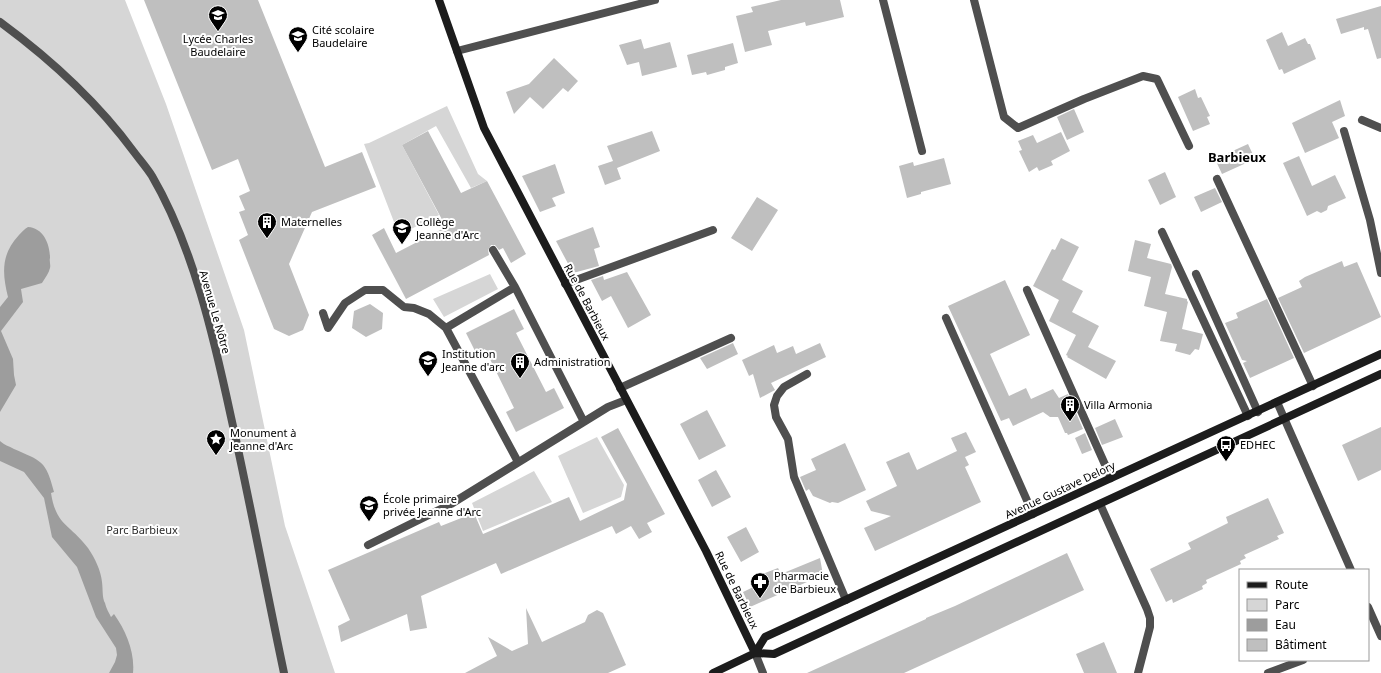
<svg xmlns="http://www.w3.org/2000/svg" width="1381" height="673" viewBox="0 0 1381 673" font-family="'Noto Sans',sans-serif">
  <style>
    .green { fill: #d6d6d6 }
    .water { fill: #9d9d9d }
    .building { fill: #bfbfbf }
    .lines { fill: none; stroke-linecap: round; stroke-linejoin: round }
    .service { stroke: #4f4f4f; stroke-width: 8 }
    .minor { stroke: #4f4f4f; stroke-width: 8 }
    .tertiary { stroke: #4f4f4f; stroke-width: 8 }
    .secondary { stroke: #1c1c1c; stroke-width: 8 }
    .labels { text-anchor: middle; stroke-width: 4; stroke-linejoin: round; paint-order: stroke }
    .poi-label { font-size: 11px; fill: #000; stroke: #fff; text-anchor: start }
    .street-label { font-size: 11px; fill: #000; stroke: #fff }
    .park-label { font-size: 11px; fill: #2d2d2d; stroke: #fff }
    .quarter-label { font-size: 13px; font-weight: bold; fill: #000; stroke: #fff }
  </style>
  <rect width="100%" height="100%" fill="#fff"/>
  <path class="green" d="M0,0H125L166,104L244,330L285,526L335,673H0Z
    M447,106L478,174L487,181L471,188L436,126L402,145L439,215L399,235L364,144L369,143Z
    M490,274L498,289L444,317L433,299Z
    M597,437L624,485L621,497L583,513L558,456Z
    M534,471L552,502L483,531L472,503Z"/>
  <path class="water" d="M28,227C44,228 50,245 50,258C49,261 51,265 50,268C49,273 45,278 42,283L21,289L23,302L1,331L13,359L14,375L16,385L0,412V307L8,297C2,273 1,254 19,235C22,232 24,229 28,227Z
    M0,441C4,445 9,446 14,449C41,461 46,460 54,492L51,493C56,526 71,525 88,548C95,558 101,571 102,582C103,589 102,598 105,603C106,608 109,613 111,617L114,614C126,631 135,652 133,673H109L115,662L117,655L116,648L96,617L77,567L52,537L44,498L24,472L0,461Z"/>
  <path class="building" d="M144,0H258L325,167L362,152L376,187L312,212L289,264L309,315L303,330L289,336L274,329L239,240L248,235L239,212L245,210L239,196L250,191L238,159L212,170Z
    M781,0H840L844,17L806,26L805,22L768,31L772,45L745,52L736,16L753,12L751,7Z
    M1381,6V58L1377,59L1368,29L1364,30V27L1341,34L1336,19Z
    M1282,32L1288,46L1305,38L1308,44H1310L1316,59L1284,74L1282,69L1279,70L1266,40Z
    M641,39L644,49L670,42L677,67L642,76L639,62L627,65L619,45Z
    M733,43L738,63L725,67V70L707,75L706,72L692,75L687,55Z
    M554,58L578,81L568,92L563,88L543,109L530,97L514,114L506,92L529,84Z
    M1195,89L1198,98L1201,97L1210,116L1207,117L1210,124L1193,131L1178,97Z
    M1340,100L1345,116L1332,122L1339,138L1305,153L1292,123Z
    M1074,109L1084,132L1067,140L1057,117Z
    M428,131L461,193L487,181L526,254L511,263L503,248L499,250L495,245H491L488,250L489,255L406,299L372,235L384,228L396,253L446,227L402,145Z
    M652,131L660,151L617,168L621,179L605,185L598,166L613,161L607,146Z
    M1061,132L1070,151L1051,161L1053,165L1039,171L1037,167L1029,172L1019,151L1022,150L1018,141L1033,135L1037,143Z
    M1248,144L1255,159L1222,174L1215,159Z
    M1299,156L1312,186L1335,175L1346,198L1328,206L1327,210L1321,213L1317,211L1307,216L1283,163Z
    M944,158L951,184L921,192V194L907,198L899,166L913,162L914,166Z
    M555,164L565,193L552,198L556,206L540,212L522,176Z
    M1165,172L1176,197L1160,205L1148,180Z
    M1215,188L1222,202L1201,212L1194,197Z
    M757,197L778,210L752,251L731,238Z
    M593,227L600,247L594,249L599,266L573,273L556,241Z
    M1061,238L1079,247L1062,280L1083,291L1072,312L1099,326L1088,347L1116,361L1106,379L1067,357L1068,356L1066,355L1076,335L1049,321L1059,300L1033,286L1052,249L1055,250Z
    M1135,240L1151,244L1147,258L1171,264L1172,267L1165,294L1187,299V301L1188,302L1182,329L1203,334L1199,350L1195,349L1190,355L1175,351L1177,344L1160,341L1167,312L1144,306L1151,277L1128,271Z
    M1342,261L1344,267L1357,262L1381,317L1304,353L1278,298L1302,287L1299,281L1305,277Z
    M627,272L651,315L628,328L611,296L602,301L591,280L603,276L604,280Z
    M1005,280L1030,335L990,354L1009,396L1026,388L1031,399L1053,389L1059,398L1068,394L1083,429L1068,435L1067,433H1065L1058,417H1050L1043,412L1013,426L1009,418L1001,421L948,306Z
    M1267,299L1294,358L1250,378L1243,363L1247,361L1242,360L1225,323L1238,318L1236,313Z
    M370,304L383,313L382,329L366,337L352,328L354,311Z
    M514,309L524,329L516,333L546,392L554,388L564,408L516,432L506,412L514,408L485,349L476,353L466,333Z
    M733,343L738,354L707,369L700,358Z
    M820,343L826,357L771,383L775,390L760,398L753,374L749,376L742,360L774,345L777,353L793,346L796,354Z
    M707,410L726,446L699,460L680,424Z
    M1115,419L1123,437L1102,445L1095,428Z
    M1381,427V470L1358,481L1342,445Z
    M618,428L665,514L647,523L652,532L639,539L631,526L616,534L612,526L501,574L496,563L421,596L427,628L410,631L407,614L341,642L338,626L350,620L328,570L439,522L441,526L474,513L483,534L569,497L580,521L609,507L624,500L627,484L601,437Z
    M966,432L976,452L965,457L969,465L965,467L981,502L875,551L864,528L891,516L871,511L866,501L897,486L886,462L909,452L917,470L957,451L951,438Z
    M1085,433L1092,450L1082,454L1075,438Z
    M845,443L866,490L838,503L832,502L830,503L813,496L809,489L806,491L800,477L816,470L811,459Z
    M716,470L731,497L712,507L698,480Z
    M1268,498L1284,533L1277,536L1279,539L1244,555L1246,558L1240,561L1241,564L1206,580L1207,583L1202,586L1203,589L1173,603L1172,599L1166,602L1150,569L1191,549L1188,543L1228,523L1226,517Z
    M746,527L759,552L741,562L727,537Z
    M1067,553L1084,590L974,641L904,673H807L926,619V618L955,606Z
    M820,558L823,575L750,607L743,592L768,580L765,573L778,568L781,574Z
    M526,608L542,642L585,622L588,615L597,610L603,613L626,665L608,673H465L497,656L488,637L512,651L528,644Z
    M1104,642L1117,673H1084L1076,654Z"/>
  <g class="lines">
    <path class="service" d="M883,0L922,151
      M974,0L1004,117L1018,128L1084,99L1143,76L1157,79L1189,146
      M1344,131L1370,220L1381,273
      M1217,179L1313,386
      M1162,232L1248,416
      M493,250L515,287
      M1196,274L1258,412
      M565,284L713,230
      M1027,290L1111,478
      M323,313L328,328L345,303L365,290H383L404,307L414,308L429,314L446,328
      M946,318L1033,514
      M807,374L784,387L777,396L774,405L776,417L788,439L794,477L846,600
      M620,388L731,338
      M1277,402L1351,570
      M518,462L446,328L515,287L584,422
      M1100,504L1147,609L1150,618V627L1138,673
      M368,545L451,504L608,407L626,400
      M1368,607L1381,636
      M1268,673L1303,660"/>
    <path class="minor" d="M0,22C49,58 98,103 134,152C140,160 147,168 152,176C193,246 214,338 231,417C250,502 266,588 284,673
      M457,51L655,0
      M1362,120L1381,128"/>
    <path class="tertiary" d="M755,653L763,673"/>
    <path class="secondary" d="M439,0L484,128L706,551L755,653
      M755,653L765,637L1381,354
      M713,673L755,653L774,654L1381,374"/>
  </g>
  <defs>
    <symbol id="school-pin" viewBox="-11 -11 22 30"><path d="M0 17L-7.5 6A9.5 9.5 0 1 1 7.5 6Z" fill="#000" stroke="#fff"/><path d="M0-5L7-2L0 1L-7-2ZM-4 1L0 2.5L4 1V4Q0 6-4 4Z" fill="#fff"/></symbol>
    <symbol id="building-pin" viewBox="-11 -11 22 30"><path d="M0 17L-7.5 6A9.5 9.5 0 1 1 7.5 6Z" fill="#000" stroke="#fff"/><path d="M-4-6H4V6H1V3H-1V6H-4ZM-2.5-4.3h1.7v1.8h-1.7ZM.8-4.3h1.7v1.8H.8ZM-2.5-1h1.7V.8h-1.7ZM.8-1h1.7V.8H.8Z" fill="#fff"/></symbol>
    <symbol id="sight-pin" viewBox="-11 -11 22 30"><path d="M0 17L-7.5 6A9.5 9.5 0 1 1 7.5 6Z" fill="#000" stroke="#fff"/><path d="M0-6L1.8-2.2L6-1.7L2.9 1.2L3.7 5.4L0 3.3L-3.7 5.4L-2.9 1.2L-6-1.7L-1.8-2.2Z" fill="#fff"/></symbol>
    <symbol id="bus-pin" viewBox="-11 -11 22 30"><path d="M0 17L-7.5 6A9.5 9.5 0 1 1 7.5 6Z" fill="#000" stroke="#fff"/><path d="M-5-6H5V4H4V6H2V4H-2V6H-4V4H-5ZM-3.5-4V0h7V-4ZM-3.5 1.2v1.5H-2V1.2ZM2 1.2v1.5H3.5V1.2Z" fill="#fff"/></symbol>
    <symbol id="pharmacy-pin" viewBox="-11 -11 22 30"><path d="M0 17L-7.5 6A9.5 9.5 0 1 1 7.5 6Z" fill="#000" stroke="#fff"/><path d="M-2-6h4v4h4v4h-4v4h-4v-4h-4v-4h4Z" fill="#fff"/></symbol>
  </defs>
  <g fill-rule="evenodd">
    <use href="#school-pin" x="207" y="4" width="22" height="30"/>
    <use href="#school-pin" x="287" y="25" width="22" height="30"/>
    <use href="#building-pin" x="256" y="211" width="22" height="30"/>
    <use href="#school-pin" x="391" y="217" width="22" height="30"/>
    <use href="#school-pin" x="417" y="349" width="22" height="30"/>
    <use href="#building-pin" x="509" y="351" width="22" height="30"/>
    <use href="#building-pin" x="1059" y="394" width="22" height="30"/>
    <use href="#sight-pin" x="205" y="428" width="22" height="30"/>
    <use href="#bus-pin" x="1215" y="434" width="22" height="30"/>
    <use href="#school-pin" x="358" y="494" width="22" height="30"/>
    <use href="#pharmacy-pin" x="749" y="571" width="22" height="30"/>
  </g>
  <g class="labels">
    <g class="poi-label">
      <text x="312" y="34">Cité scolaire<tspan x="312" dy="13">Baudelaire</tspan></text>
      <text x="218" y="43" text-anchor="middle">Lycée Charles<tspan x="218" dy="13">Baudelaire</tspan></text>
      <text x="281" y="226">Maternelles</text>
      <text x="416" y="226">Collège<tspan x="416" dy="13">Jeanne d'Arc</tspan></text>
      <text x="442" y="358">Institution<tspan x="442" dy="13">Jeanne d'arc</tspan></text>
      <text x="534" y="366">Administration</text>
      <text x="1084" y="409">Villa Armonia</text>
      <text x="230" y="437">Monument à<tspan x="230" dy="13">Jeanne d'Arc</tspan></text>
      <text x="1240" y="449">EDHEC</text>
      <text x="383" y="503">École primaire<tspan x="383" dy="13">privée Jeanne d'Arc</tspan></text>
      <text x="774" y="580">Pharmacie<tspan x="774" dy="13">de Barbieux</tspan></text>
    </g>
    <g class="street-label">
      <text transform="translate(587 302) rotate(62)" y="4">Rue de Barbieux</text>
      <text transform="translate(215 312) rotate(74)" y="4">Avenue Le Nôtre</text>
      <text transform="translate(1060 490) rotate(-25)" y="4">Avenue Gustave Delory</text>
      <text transform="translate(737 590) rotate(64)" y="4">Rue de Barbieux</text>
    </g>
    <g class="park-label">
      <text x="142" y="534">Parc Barbieux</text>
    </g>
    <g class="quarter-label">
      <text x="1237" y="162">Barbieux</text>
    </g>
  </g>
  <rect x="1239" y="569" width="130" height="92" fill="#ffffff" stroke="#999999"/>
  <rect x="1247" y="582" width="20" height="6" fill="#1c1c1c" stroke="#999999"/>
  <text x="1275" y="589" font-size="12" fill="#000000">Route</text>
  <rect x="1247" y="599" width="20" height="12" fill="#d6d6d6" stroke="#999999"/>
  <text x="1275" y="609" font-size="12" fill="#000000">Parc</text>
  <rect x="1247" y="619" width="20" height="12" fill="#9d9d9d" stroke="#999999"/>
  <text x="1275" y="629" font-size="12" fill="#000000">Eau</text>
  <rect x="1247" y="639" width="20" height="12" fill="#bfbfbf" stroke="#999999"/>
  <text x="1275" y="649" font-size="12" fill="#000000">Bâtiment</text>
</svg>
